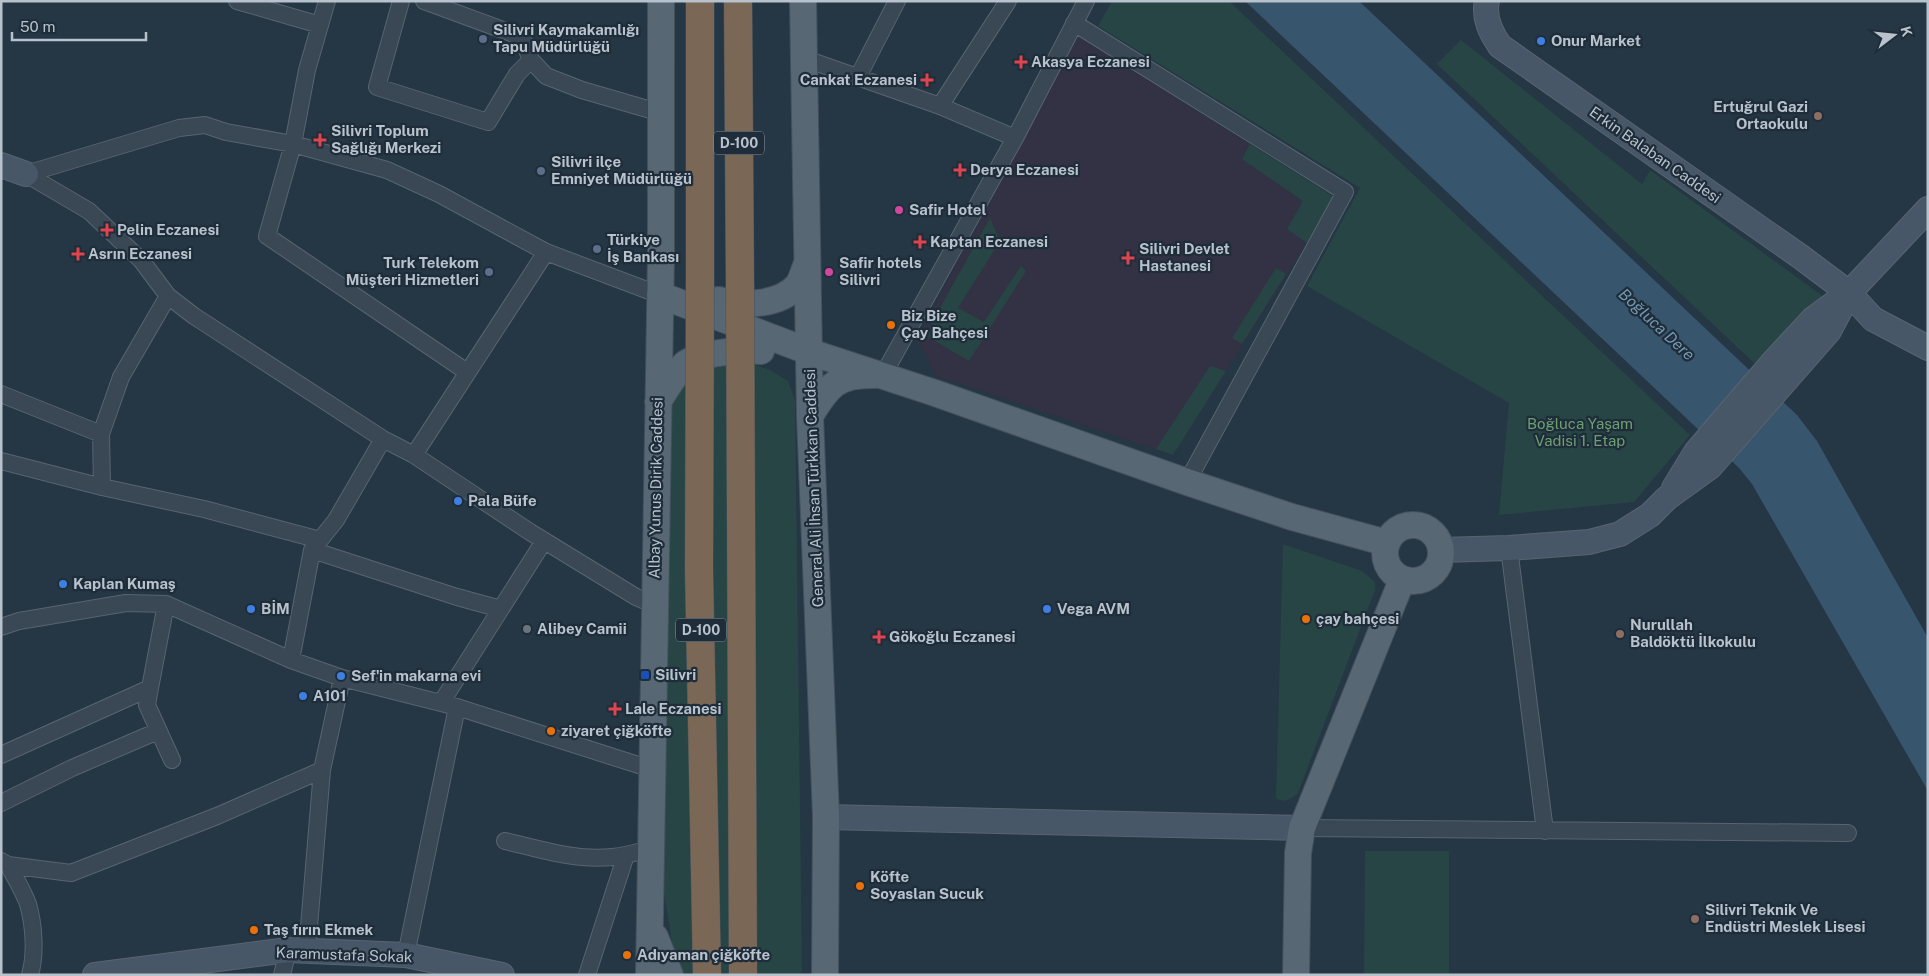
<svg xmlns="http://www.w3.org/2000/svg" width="1929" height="976" viewBox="0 0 1929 976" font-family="'Public Sans',sans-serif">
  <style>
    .medical { fill: #323244 }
    .green { fill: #274545 }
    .water { fill: #37556c }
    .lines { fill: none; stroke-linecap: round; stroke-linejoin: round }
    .street-casing { stroke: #586571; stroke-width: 18 }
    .secondary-casing { stroke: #586571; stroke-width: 26 }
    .primary-casing { stroke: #43515d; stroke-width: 28 }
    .highway-casing { stroke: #44525e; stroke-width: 29 }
    .street { stroke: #394854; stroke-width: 16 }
    .secondary { stroke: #475767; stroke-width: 24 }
    .primary { stroke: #576774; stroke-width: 26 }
    .highway { stroke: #7a6756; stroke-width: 28 }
    .highway-bridge-casing { stroke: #44525e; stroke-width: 29; stroke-linecap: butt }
    .highway-bridge { stroke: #7a6756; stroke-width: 28 }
    .service-dot { fill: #5c6f8a; stroke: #1e2d39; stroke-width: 2 }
    .shop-dot { fill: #3f7fe0; stroke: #1e2d39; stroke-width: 2 }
    .health-dot { fill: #e0444e; stroke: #1e2d39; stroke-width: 2 }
    .education-dot { fill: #8d6e63; stroke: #1e2d39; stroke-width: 2 }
    .hotel-dot { fill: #d1479c; stroke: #1e2d39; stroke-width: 2 }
    .food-dot { fill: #e8710a; stroke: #1e2d39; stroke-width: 2 }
    .worship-dot { fill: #6b7280; stroke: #1e2d39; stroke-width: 2 }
    .transit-dot { fill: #1a4fb4; stroke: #1e2d39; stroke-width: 2 }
    .labels { text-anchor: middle; stroke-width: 4.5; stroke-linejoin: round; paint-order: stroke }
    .shield { fill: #1e2d39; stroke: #8995a1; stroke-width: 1 }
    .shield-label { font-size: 14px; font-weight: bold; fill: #b7c2cd }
    .poi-label { font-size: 15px; font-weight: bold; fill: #b7c2cd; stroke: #1e2d39; text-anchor: start }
    .street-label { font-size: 15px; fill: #b7c2cd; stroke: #1e2d39 }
    .park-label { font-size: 15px; fill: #6ca071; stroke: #1e2d39 }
    .water-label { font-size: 16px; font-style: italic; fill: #7597b2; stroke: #1e2d39 }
  </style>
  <rect width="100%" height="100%" fill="#253644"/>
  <path class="medical" d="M1078,36L1335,198L1173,455L937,376L916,340Z"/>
  <path class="green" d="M1112,1H1229L1690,435L1634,502L1499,515L1509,403L1307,286L1360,188L1098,26Z
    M1461,40L1642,184L1650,170L1824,297L1754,363L1437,64Z
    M1250,144L1334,197L1307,243L1287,229L1303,201L1242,159Z
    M990,218L1000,241L958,308L984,322L1021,266L1026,271L969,361L925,335Z
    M1276,268L1286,274L1242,344L1232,338Z
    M750,363L772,371L788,381L795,400L802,970L799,975H684L674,955L664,892L669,407L687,376L713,365Z
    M1210,366L1226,371L1173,455L1156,449Z
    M1283,544L1362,571L1375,582V590L1298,793C1291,799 1285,804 1276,798Z
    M1365,851H1449V975H1364Z"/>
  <path class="water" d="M1245,1H1359L1797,415L1817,441L1928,638V791L1752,484L1739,468Z"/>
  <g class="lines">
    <defs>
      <path id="street" d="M237,1L320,25
        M327,1L307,70L293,144L267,236L467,372
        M401,1L377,87L488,122L517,74L531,60
        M424,1L522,37L531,60L546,76L582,90L661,113
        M1074,23L1345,192L1187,482
        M803,58L940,106L1015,138
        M858,77L897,1
        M940,106L1008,1
        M26,174L89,211L141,260L168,296L194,316L383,439L414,455L530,532L636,597L654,605
        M26,174L179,128L205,125L226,132L293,144L387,170L439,194L546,252L660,295
        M883,375L1015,138L1086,1
        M1,394L101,434L102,487L204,509L320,540
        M101,434L121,377L168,296
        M414,455L546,252
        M1,461L102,487
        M1509,548L1545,831
        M312,550L457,597L501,609
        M1,627L19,621L126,603L166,604L291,660L342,678L457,707L651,769
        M291,660L312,550L336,520L383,439
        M150,688L147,705L172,760
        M441,703L544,541
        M1,755L150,688L166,604
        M1,803L72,768L158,731
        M1302,828L1848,833
        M505,841C539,849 576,861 612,857C625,856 638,852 650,849
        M1,861L8,865L71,873L217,816L322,770
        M8,865C15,877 23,891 28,904C34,925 36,954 30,975
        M307,951L322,770L342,678
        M406,955L457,707
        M282,975L288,950
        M587,975L626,855"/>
      <path id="secondary" d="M1487,1C1483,18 1491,33 1500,46L1801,257L1849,293L1873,319L1928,348
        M1,165L26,174
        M1674,488L1696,452L1774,361L1813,319L1843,297
        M1441,550L1509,548L1589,542L1620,534L1650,515L1667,498L1710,467L1829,331L1849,293L1928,209
        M826,817L1302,828
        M95,975L288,950L406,955L502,975"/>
      <path id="primary" d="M803,1L810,416L826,817L825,975
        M660,295L810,352L935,393L1187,482L1292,517L1387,543
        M718,300C744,306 779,306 798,285C802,279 804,270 807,263
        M658,402C666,389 674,375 685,364C698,353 744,349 761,351
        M810,416C828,386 837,374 875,375
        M1385 553a28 28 0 1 1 56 0a28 28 0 1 1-56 0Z
        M655,937L670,975
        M649,975L661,255V1
        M1296,975L1298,853L1302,828L1402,580"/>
      <path id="highway" d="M738,1L740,286
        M700,285V1"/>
    </defs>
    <use href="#street" class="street-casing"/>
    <use href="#secondary" class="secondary-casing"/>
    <use href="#primary" class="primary-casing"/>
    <use href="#highway" class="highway-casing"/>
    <use href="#street" class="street"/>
    <use href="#secondary" class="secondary"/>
    <use href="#primary" class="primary"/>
    <use href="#highway" class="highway"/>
    <defs>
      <path id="highway-bridge" d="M700,285L699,570L707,975
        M740,286L743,975"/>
    </defs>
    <use href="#highway-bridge" class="highway-bridge-casing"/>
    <use href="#highway-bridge" class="highway-bridge"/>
  </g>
  <g class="service-dot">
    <circle cx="483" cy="39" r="5"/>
    <circle cx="541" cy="171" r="5"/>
    <circle cx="597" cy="249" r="5"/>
    <circle cx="489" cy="272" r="5"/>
  </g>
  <g class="shop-dot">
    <circle cx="1541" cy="41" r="5"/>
    <circle cx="458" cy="501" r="5"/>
    <circle cx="63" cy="584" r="5"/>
    <circle cx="251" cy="609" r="5"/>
    <circle cx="1047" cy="609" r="5"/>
    <circle cx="341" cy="676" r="5"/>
    <circle cx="303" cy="696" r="5"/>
  </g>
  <g class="health-dot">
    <path d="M1018.5 54.5h5v5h5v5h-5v5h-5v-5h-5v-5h5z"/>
    <path d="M924.5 72.5h5v5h5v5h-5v5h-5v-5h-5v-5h5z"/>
    <path d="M317.5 132.5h5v5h5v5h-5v5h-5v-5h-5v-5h5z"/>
    <path d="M957.5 162.5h5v5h5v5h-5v5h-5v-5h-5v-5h5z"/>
    <path d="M104.5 222.5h5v5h5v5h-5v5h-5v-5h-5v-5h5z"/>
    <path d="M917.5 234.5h5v5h5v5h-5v5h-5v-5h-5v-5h5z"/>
    <path d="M75.5 246.5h5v5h5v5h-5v5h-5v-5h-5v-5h5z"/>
    <path d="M1125.5 250.5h5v5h5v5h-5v5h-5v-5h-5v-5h5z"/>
    <path d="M876.5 629.5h5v5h5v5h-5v5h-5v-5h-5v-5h5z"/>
    <path d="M612.5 701.5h5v5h5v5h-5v5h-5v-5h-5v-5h5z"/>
  </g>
  <g class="education-dot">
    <circle cx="1818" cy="116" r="5"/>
    <circle cx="1620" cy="634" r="5"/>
    <circle cx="1695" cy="919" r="5"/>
  </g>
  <g class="hotel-dot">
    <circle cx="899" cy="210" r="5"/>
    <circle cx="829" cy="272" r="5"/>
  </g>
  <g class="food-dot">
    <circle cx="891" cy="325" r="5"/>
    <circle cx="1306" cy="619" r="5"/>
    <circle cx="551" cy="731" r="5"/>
    <circle cx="860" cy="886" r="5"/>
    <circle cx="254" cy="930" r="5"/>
    <circle cx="627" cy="955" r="5"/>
  </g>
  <circle class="worship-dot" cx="527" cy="629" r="5"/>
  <rect class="transit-dot" x="640" y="670" width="10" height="10" rx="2.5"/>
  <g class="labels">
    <g class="shield">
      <rect x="714" y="131.5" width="50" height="23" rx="4"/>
      <rect x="676" y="618.5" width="50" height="23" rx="4"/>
    </g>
    <g class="shield-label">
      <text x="739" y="148">D-100</text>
      <text x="701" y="635">D-100</text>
    </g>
    <g class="poi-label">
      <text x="493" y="35">Silivri Kaymakamlığı<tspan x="493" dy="17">Tapu Müdürlüğü</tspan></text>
      <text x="1551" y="46">Onur Market</text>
      <text x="1031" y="67">Akasya Eczanesi</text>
      <text x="917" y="85" text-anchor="end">Cankat Eczanesi</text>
      <text x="1808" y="112" text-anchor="end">Ertuğrul Gazi<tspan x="1808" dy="17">Ortaokulu</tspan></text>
      <text x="331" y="136">Silivri Toplum<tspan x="331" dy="17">Sağlığı Merkezi</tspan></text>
      <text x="551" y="167">Silivri ilçe<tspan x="551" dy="17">Emniyet Müdürlüğü</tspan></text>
      <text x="970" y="175">Derya Eczanesi</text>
      <text x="909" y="215">Safir Hotel</text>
      <text x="117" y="235">Pelin Eczanesi</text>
      <text x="607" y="245">Türkiye<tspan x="607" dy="17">İş Bankası</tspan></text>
      <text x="930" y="247">Kaptan Eczanesi</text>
      <text x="1139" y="254">Silivri Devlet<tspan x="1139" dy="17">Hastanesi</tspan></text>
      <text x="88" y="259">Asrın Eczanesi</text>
      <text x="479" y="268" text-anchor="end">Turk Telekom<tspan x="479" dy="17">Müşteri Hizmetleri</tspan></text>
      <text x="839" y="268">Safir hotels<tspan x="839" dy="17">Silivri</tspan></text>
      <text x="901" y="321">Biz Bize<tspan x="901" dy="17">Çay Bahçesi</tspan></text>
      <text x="468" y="506">Pala Büfe</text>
      <text x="73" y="589">Kaplan Kumaş</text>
      <text x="261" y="614">BİM</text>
      <text x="1057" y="614">Vega AVM</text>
      <text x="1316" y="624">çay bahçesi</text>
      <text x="1630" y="630">Nurullah<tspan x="1630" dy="17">Baldöktü İlkokulu</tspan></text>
      <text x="537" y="634">Alibey Camii</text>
      <text x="889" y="642">Gökoğlu Eczanesi</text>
      <text x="655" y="680">Silivri</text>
      <text x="351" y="681">Sef'in makarna evi</text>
      <text x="313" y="701">A101</text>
      <text x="625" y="714">Lale Eczanesi</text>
      <text x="561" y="736">ziyaret çiğköfte</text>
      <text x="870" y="882">Köfte<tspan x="870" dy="17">Soyaslan Sucuk</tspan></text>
      <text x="1705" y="915">Silivri Teknik Ve<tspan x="1705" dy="17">Endüstri Meslek Lisesi</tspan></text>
      <text x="264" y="935">Taş fırın Ekmek</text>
      <text x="637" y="960">Adıyaman çiğköfte</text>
    </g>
    <g class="street-label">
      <text transform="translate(1655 155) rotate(35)" y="5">Erkin Balaban Caddesi</text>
      <text transform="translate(656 488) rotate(-89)" y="5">Albay Yunus Dirik Caddesi</text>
      <text transform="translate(814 488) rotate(-92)" y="5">General Ali İhsan Türkkan Caddesi</text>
      <text transform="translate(344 955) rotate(2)" y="5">Karamustafa Sokak</text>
    </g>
    <g class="park-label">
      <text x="1580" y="429">Boğluca Yaşam<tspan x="1580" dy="17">Vadisi 1. Etap</tspan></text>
    </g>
    <g class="water-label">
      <text transform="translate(1657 324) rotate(43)" y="6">Boğluca Dere</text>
    </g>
  </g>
  <rect width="1929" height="976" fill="none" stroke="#b7c2cd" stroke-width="5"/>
  <g transform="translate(1894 35) rotate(74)" stroke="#1e2d39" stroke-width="4" paint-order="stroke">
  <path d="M0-4L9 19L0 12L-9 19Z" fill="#b7c2cd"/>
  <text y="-8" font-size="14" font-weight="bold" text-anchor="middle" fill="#b7c2cd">K</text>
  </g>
  <path d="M12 32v8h134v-8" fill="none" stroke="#b7c2cd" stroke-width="2.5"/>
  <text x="20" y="32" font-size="15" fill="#b7c2cd" stroke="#1e2d39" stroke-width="4" paint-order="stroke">50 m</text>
</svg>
